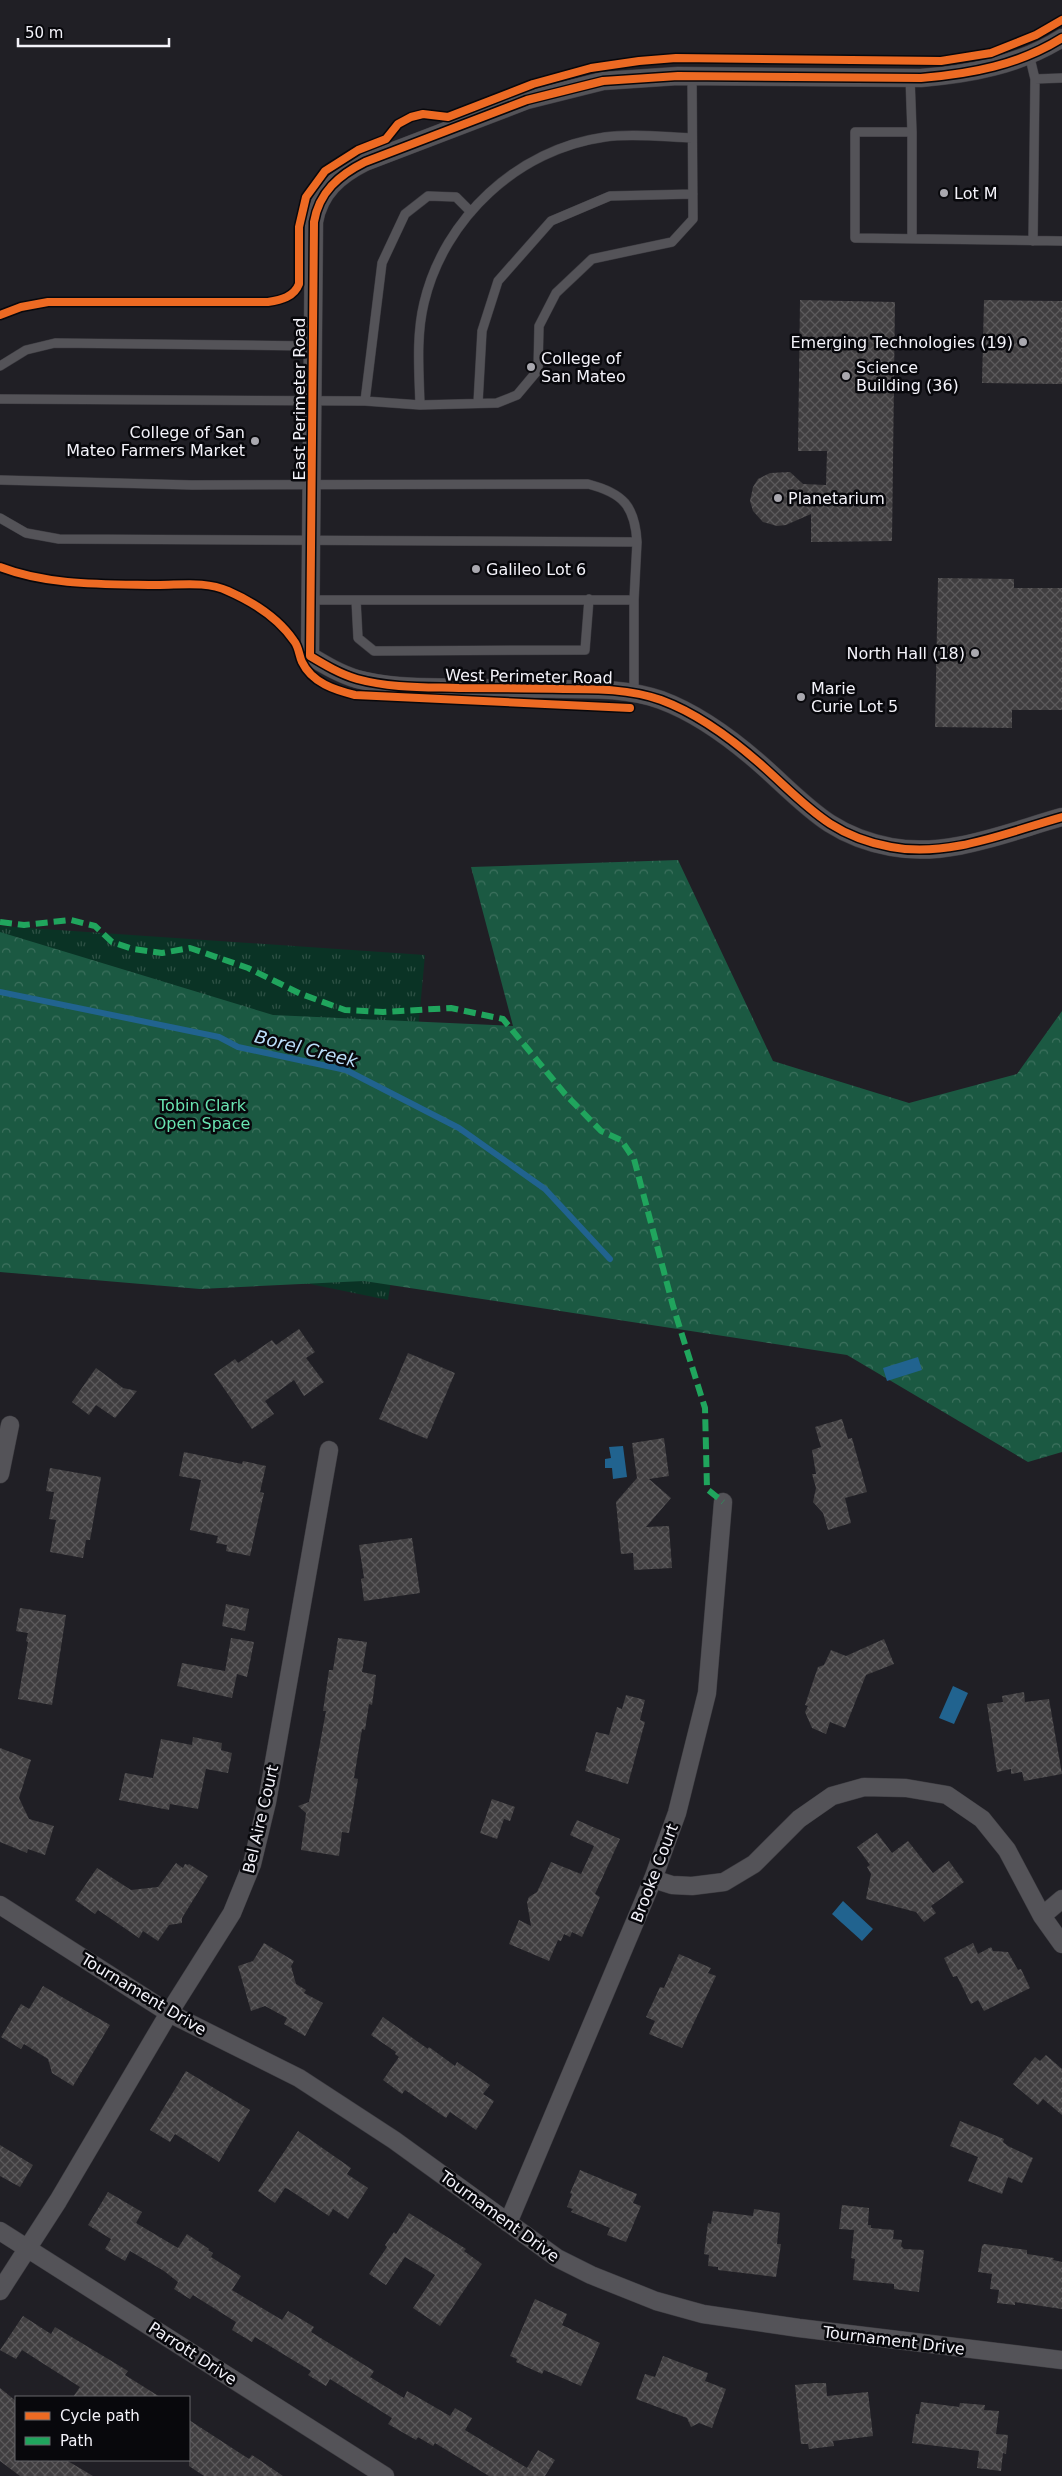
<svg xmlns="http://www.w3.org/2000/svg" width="1062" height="2476" viewBox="0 0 1062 2476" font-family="'DejaVu Sans',sans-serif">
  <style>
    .grass { fill: url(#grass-tufts) }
    .forest { fill: url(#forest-crowns) }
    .water { fill: #21638f }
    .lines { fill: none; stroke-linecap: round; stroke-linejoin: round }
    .stream { stroke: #21638f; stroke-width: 6 }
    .building { fill: url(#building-cross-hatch) }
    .lane-casing { stroke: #3c3b40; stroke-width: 10 }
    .street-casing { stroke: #3c3b40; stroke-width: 19 }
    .lane { stroke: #545358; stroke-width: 9 }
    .street { stroke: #545358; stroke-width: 18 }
    .quiet { stroke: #20a55d; stroke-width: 6; stroke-dasharray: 12 6; stroke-linecap: butt }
    .cycleway-casing { stroke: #08080c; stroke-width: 11 }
    .cycleway { stroke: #ed6a23; stroke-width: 8 }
    .poi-dot { fill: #a9a8af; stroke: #08080c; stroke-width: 2 }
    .labels { text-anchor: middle; stroke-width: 5; stroke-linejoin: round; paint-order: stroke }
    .poi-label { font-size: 16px; fill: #f3f2f9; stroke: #08080c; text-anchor: start }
    .street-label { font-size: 16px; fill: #f3f2f9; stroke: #08080c }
    .park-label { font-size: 16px; fill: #69e4b1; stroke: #08080c }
    .water-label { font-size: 18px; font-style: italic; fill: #bbdefa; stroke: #08080c }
  </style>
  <defs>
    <pattern id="grass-tufts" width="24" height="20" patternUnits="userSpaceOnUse" patternTransform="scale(1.25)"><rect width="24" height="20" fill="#0a3325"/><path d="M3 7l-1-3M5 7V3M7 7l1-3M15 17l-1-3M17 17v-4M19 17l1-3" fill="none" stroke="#2e5145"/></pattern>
    <pattern id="forest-crowns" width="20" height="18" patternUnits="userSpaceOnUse" patternTransform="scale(1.25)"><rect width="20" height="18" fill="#1b5942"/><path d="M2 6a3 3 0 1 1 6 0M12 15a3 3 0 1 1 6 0" fill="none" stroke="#3d715e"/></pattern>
    <pattern id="building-cross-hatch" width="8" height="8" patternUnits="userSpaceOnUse" patternTransform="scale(1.25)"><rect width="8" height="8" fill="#403e40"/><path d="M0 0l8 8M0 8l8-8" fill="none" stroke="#5c5a5c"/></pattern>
  </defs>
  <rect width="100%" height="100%" fill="#201f25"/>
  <path class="grass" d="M0,926L425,955L400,1226L388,1300L310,1284L0,1272Z"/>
  <path class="forest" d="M678,860L773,1061L909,1103L1017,1074L1062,1011V1452L1028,1462L847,1355L364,1281L200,1289L0,1272V932L273,1015L513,1026L471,867Z"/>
  <path class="water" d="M918,1357L922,1370L887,1381L883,1368Z
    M623,1446L627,1477L613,1479L612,1468H605V1459L611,1458L609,1447Z
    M953,1686L968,1693L954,1724L939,1718Z
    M843,1901L873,1929L862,1941L832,1914Z"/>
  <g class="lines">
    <path class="stream" d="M0,992L219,1037L238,1047L346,1070L459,1128L545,1189L610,1259"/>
  </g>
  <path class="building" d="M800,300L895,302L892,541L811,542V514L786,525L777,526L763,522L753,511L750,501L753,487L758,479L770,473L790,472L803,484L826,485L827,451H798Z
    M984,300L1062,301V384L982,383Z
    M938,578L1014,579V588H1062V710H1012V728L935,727Z
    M299,1329L315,1352L306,1358L324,1382L304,1396L294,1380L265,1401L274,1414L252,1429L214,1374L235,1359L238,1363L272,1340L276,1345Z
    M408,1353L455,1373L427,1439L379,1419Z
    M96,1368L123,1388L137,1391L115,1418L96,1405L89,1415L72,1402Z
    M842,1419L848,1439L852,1438L867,1492L845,1498L851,1523L828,1530L823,1513L813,1502L816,1488L812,1474H816L812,1450L821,1447L815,1427Z
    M664,1438L669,1476L649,1479L671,1498L646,1527L669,1526L672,1568L634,1570L633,1553L621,1554L616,1502L637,1478L632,1443Z
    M184,1452L242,1464L243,1461L266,1466L260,1492L264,1493L250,1556L226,1551L227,1545L216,1543L218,1536L190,1530L201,1480L179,1476Z
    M50,1468L101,1477L90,1540H86L83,1558L50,1552L56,1520L49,1519L54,1492L46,1491Z
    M412,1538L420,1593L364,1601L361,1579L364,1578L359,1545Z
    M226,1604L249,1609L245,1631L222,1626Z
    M20,1608L66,1615L52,1705L18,1699L28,1642L26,1641L28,1633L16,1631Z
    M231,1638L254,1642L247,1677L237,1674L232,1698L177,1686L182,1663L225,1671Z
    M338,1638L367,1642L362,1672L376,1675L372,1705L369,1704L365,1730L362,1729L354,1778L358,1779L349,1833L342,1832L339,1856L301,1850L306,1813L298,1806L309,1802L326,1711H323L329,1670H333Z
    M884,1639L894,1664L866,1675L845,1728L830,1722L826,1734L812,1728L805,1712L808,1706L805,1705L818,1667L824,1665L831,1650L846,1656Z
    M1024,1692L1025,1702L1049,1699L1062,1774L1024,1781L1022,1772L1011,1774V1769L997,1772L987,1704L1003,1702L1002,1696Z
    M626,1695L645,1700L640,1720L645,1722L628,1784L585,1771L596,1732L609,1735L617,1707L622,1709Z
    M193,1737L222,1743L221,1750L232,1753L228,1773L206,1769L198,1809L170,1804L169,1810L119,1800L125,1773L153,1778L161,1739L192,1745Z
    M0,1748L31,1760L19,1798L29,1819L54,1826L45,1855L28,1849L27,1853L0,1842Z
    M492,1799L515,1807L510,1821L504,1819L497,1839L480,1833Z
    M577,1820L620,1839L595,1894L600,1897L582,1937L572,1932L570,1937L564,1934L561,1941L558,1940L549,1961L509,1944L519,1920L531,1926L527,1902L529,1897L537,1892L551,1862L581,1874L594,1846L570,1835Z
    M877,1833L892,1853L908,1841L933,1873L949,1861L964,1882L931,1906L936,1913L924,1922L916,1912L866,1899L871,1874L867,1867L870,1865L857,1847Z
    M176,1863L183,1868L185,1864L188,1865L189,1864L208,1876L182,1918V1923L169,1925L158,1941L143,1931L139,1938L98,1910L95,1914L75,1900L97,1868L131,1890L158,1887Z
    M264,1943L294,1961L291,1966L296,1984L306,1990L304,1993L323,2003L305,2036L284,2024L287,2018L265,2006L251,2011L238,1966L253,1961Z
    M973,1943L978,1954L991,1947L993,1951L1008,1952L1018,1970L1021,1969L1030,1988L984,2011L978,2000L971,2004L957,1976L953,1977L944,1958Z
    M679,1954L711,1968L708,1973L716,1976L682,2048L649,2034L655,2021L646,2017L660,1987L664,1988Z
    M43,1986L110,2025L73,2086L52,2073L48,2059L24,2044L21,2049L1,2037L21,2004L29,2009Z
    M383,2017L428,2049L429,2047L455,2066L457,2062L490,2085L483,2094L494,2101L476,2130L450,2112L446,2118L405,2090L402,2094L383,2080L399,2057L395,2054L396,2052L371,2035Z
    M1046,2055L1062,2069V2115L1043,2099L1038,2105L1013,2084L1035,2057L1040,2061Z
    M186,2071L250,2110L219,2162L175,2134L170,2142L150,2130Z
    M960,2121L1004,2139L1003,2142L1008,2146L1033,2158L1022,2183L1008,2177L1002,2194L968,2181L978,2157L950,2146Z
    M298,2131L351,2168L347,2174L368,2188L348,2219L333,2209L329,2216L288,2189L285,2188L275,2203L258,2191Z
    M0,2145L33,2165L20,2187L0,2176Z
    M580,2170L637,2194L633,2203L641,2206L626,2242L607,2235L610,2228L571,2212L573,2209L567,2207L572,2194L570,2193Z
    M108,2192L142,2212L136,2223L178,2248L187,2234L209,2249L208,2250L213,2253L211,2257L241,2276L232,2290L282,2320L288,2311L314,2327L311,2332L374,2371L370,2377L404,2398L407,2391L450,2416L455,2408L472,2418L465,2430L527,2468L538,2450L555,2460L545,2476H489L435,2443L433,2446L418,2437L416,2440L388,2424L392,2418L330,2379L326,2386L308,2375L311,2371L255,2337L252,2342L232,2330L236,2322L193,2295L190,2299L174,2289L178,2282L164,2271L130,2251L125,2261L105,2249L111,2239L88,2225Z
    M842,2205L869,2208L868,2225H871V2228L894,2230L893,2239L902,2240L901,2246L904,2249L924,2250L919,2292L894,2289V2284L853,2280L855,2259L851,2258L854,2230L839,2229Z
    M754,2209L780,2213L777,2244H781L776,2277L718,2270V2267L708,2266L709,2255L704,2254L708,2223L711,2224L713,2211L753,2216Z
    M409,2213L466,2249L464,2251L482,2264L440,2326L413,2308L435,2275L405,2257L386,2285L369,2274L387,2247L385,2245L394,2232L396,2234Z
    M984,2244L1027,2250V2254L1054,2258L1053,2260L1062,2262V2309L1015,2302V2305L997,2303L999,2290L990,2289L992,2274L978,2272L982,2246Z
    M535,2299L567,2314L562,2325L600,2343L581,2386L544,2370L542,2374L516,2362L517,2359L510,2356Z
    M23,2316L51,2334L55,2327L128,2371L125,2375L160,2397H73L80,2387L22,2350L16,2359L0,2350Z
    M663,2356L708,2373L705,2381L726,2389L712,2428L699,2423L691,2427L687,2418L636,2399L645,2374L655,2377Z
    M815,2383H826L827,2396L868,2392L873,2436L833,2441L834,2446L809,2449L808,2444H801L795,2385Z
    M0,2388L16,2401V2460H66L93,2476H20L0,2461Z
    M921,2402L959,2407L960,2403L985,2405L984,2410L999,2411L996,2434L1008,2435L1006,2454L1003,2453L1001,2471L977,2468L979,2451L912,2443L916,2414H919Z
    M189,2420L249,2459L252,2455L283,2476H204L189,2466Z"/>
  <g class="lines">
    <defs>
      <path id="lane" d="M1029,54L1035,79L1062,78
        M910,77L912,132H855V238L1062,241
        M912,132V239
        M1033,241L1035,79
        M0,366L26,350L55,343L311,346
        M0,399L365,401L420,405L497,403L517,395L538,370L539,326L556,293L592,259L672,242L693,219L692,76
        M365,401L382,263L405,214L428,196L456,197L471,212
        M478,403L482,331L498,281L551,221L610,196L693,194
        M420,405C419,371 416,336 424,303C444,218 518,149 605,137C632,133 665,137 692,138
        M0,480L192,485L588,484C623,493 635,506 637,542
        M0,518L26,533L59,539L637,542L634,600
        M311,600H634V693
        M356,600L358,638L374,651L585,650L589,599"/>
      <path id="street" d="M1062,38C1019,65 970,74 921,78L678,76L603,81L527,100L365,162C339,175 319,192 314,222L310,656C325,665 340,674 357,679C390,688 425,687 459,688C494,688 529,688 564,689C597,689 630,689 661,700C699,714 736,742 766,769C809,808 832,836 891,847C948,858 1008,832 1062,817
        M0,1474L10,1425
        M653,1879L672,1885L692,1886L724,1882L754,1864L799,1819L832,1796L864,1787L906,1788L947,1795L982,1819L1007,1850L1042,1916L1062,1944
        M0,1905L169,2013L299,2078L394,2140L557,2258L591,2275L656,2301L703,2314L799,2328L1062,2360
        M1042,1916L1062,1899
        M508,2223L653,1879L677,1813L707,1693L723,1502
        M0,2231L385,2476
        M0,2291L58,2201L169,2013L232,1913L252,1864L267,1802L329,1450"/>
    </defs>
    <use href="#lane" class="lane-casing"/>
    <use href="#street" class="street-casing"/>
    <use href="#lane" class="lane"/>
    <use href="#street" class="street"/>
    <path class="quiet" d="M0,922L24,925L71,920L95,926L112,942L133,949L162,953L190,948L248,968L301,994L345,1010L383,1012L451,1008L503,1019L565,1094L601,1131L621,1140L634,1159L673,1306L705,1408L707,1489L723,1502"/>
    <defs>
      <path id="cycleway" d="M1062,38C1019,65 970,74 921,78L678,76L603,81L527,100L365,162C339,175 319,192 314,222L310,656C325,665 340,674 357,679C390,688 425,687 459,688C494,688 529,688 564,689C597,689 630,689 661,700C699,714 736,742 766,769C809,808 832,836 891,847C948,858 1008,832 1062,817
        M0,315L21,307L48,302H268C281,300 294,297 299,284V227L306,197L325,171L358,150L386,139L398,124L411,117L423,114L448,117L533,84L591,68L639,61L676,58L941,61L991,53L1036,35L1062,20
        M0,567C49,586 105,584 157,585C182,585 206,581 228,591C253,602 279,619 294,641C299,647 299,656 302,662C312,683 335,690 355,695L630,708"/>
    </defs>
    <use href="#cycleway" class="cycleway-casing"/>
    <use href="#cycleway" class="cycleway"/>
  </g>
  <g class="poi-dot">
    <circle cx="944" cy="193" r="5"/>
    <circle cx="1023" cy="342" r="5"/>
    <circle cx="531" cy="367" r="5"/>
    <circle cx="846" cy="376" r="5"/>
    <circle cx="255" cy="441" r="5"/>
    <circle cx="778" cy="498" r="5"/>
    <circle cx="476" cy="569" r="5"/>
    <circle cx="975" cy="653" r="5"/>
    <circle cx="801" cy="697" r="5"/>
  </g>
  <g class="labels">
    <g class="poi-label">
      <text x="954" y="199">Lot M</text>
      <text x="1013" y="348" text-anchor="end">Emerging Technologies (19)</text>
      <text x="541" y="364">College of<tspan x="541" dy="18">San Mateo</tspan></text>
      <text x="856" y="373">Science<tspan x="856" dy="18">Building (36)</tspan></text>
      <text x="245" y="438" text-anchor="end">College of San<tspan x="245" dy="18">Mateo Farmers Market</tspan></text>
      <text x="788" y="504">Planetarium</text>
      <text x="486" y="575">Galileo Lot 6</text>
      <text x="965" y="659" text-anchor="end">North Hall (18)</text>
      <text x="811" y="694">Marie<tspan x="811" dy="18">Curie Lot 5</tspan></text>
    </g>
    <g class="street-label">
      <text transform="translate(299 399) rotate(-90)" y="6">East Perimeter Road</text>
      <text transform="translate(529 676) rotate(1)" y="6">West Perimeter Road</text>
      <text transform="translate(260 1819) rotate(-77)" y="6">Bel Aire Court</text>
      <text transform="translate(654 1873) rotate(-69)" y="6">Brooke Court</text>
      <text transform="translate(144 1994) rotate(31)" y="6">Tournament Drive</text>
      <text transform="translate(500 2216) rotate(36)" y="6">Tournament Drive</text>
      <text transform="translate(894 2340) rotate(7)" y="6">Tournament Drive</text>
      <text transform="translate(193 2353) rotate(33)" y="6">Parrott Drive</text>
    </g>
    <g class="park-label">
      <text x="202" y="1111">Tobin Clark<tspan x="202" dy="18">Open Space</tspan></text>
    </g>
    <g class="water-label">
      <text transform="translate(306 1049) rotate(14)" y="6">Borel Creek</text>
    </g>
  </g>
  <rect x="15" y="2396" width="175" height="65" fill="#08080c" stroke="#66666b"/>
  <rect x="25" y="2412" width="25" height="8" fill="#ed6a23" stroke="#66666b"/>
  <text x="60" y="2421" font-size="15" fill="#f3f2f9">Cycle path</text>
  <rect x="25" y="2437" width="25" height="8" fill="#20a55d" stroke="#66666b"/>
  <text x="60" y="2446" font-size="15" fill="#f3f2f9">Path</text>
  <path d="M18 38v8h151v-8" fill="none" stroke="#f3f2f9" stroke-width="2.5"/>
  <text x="25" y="38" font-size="15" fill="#f3f2f9" stroke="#08080c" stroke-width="4" paint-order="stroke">50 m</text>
</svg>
